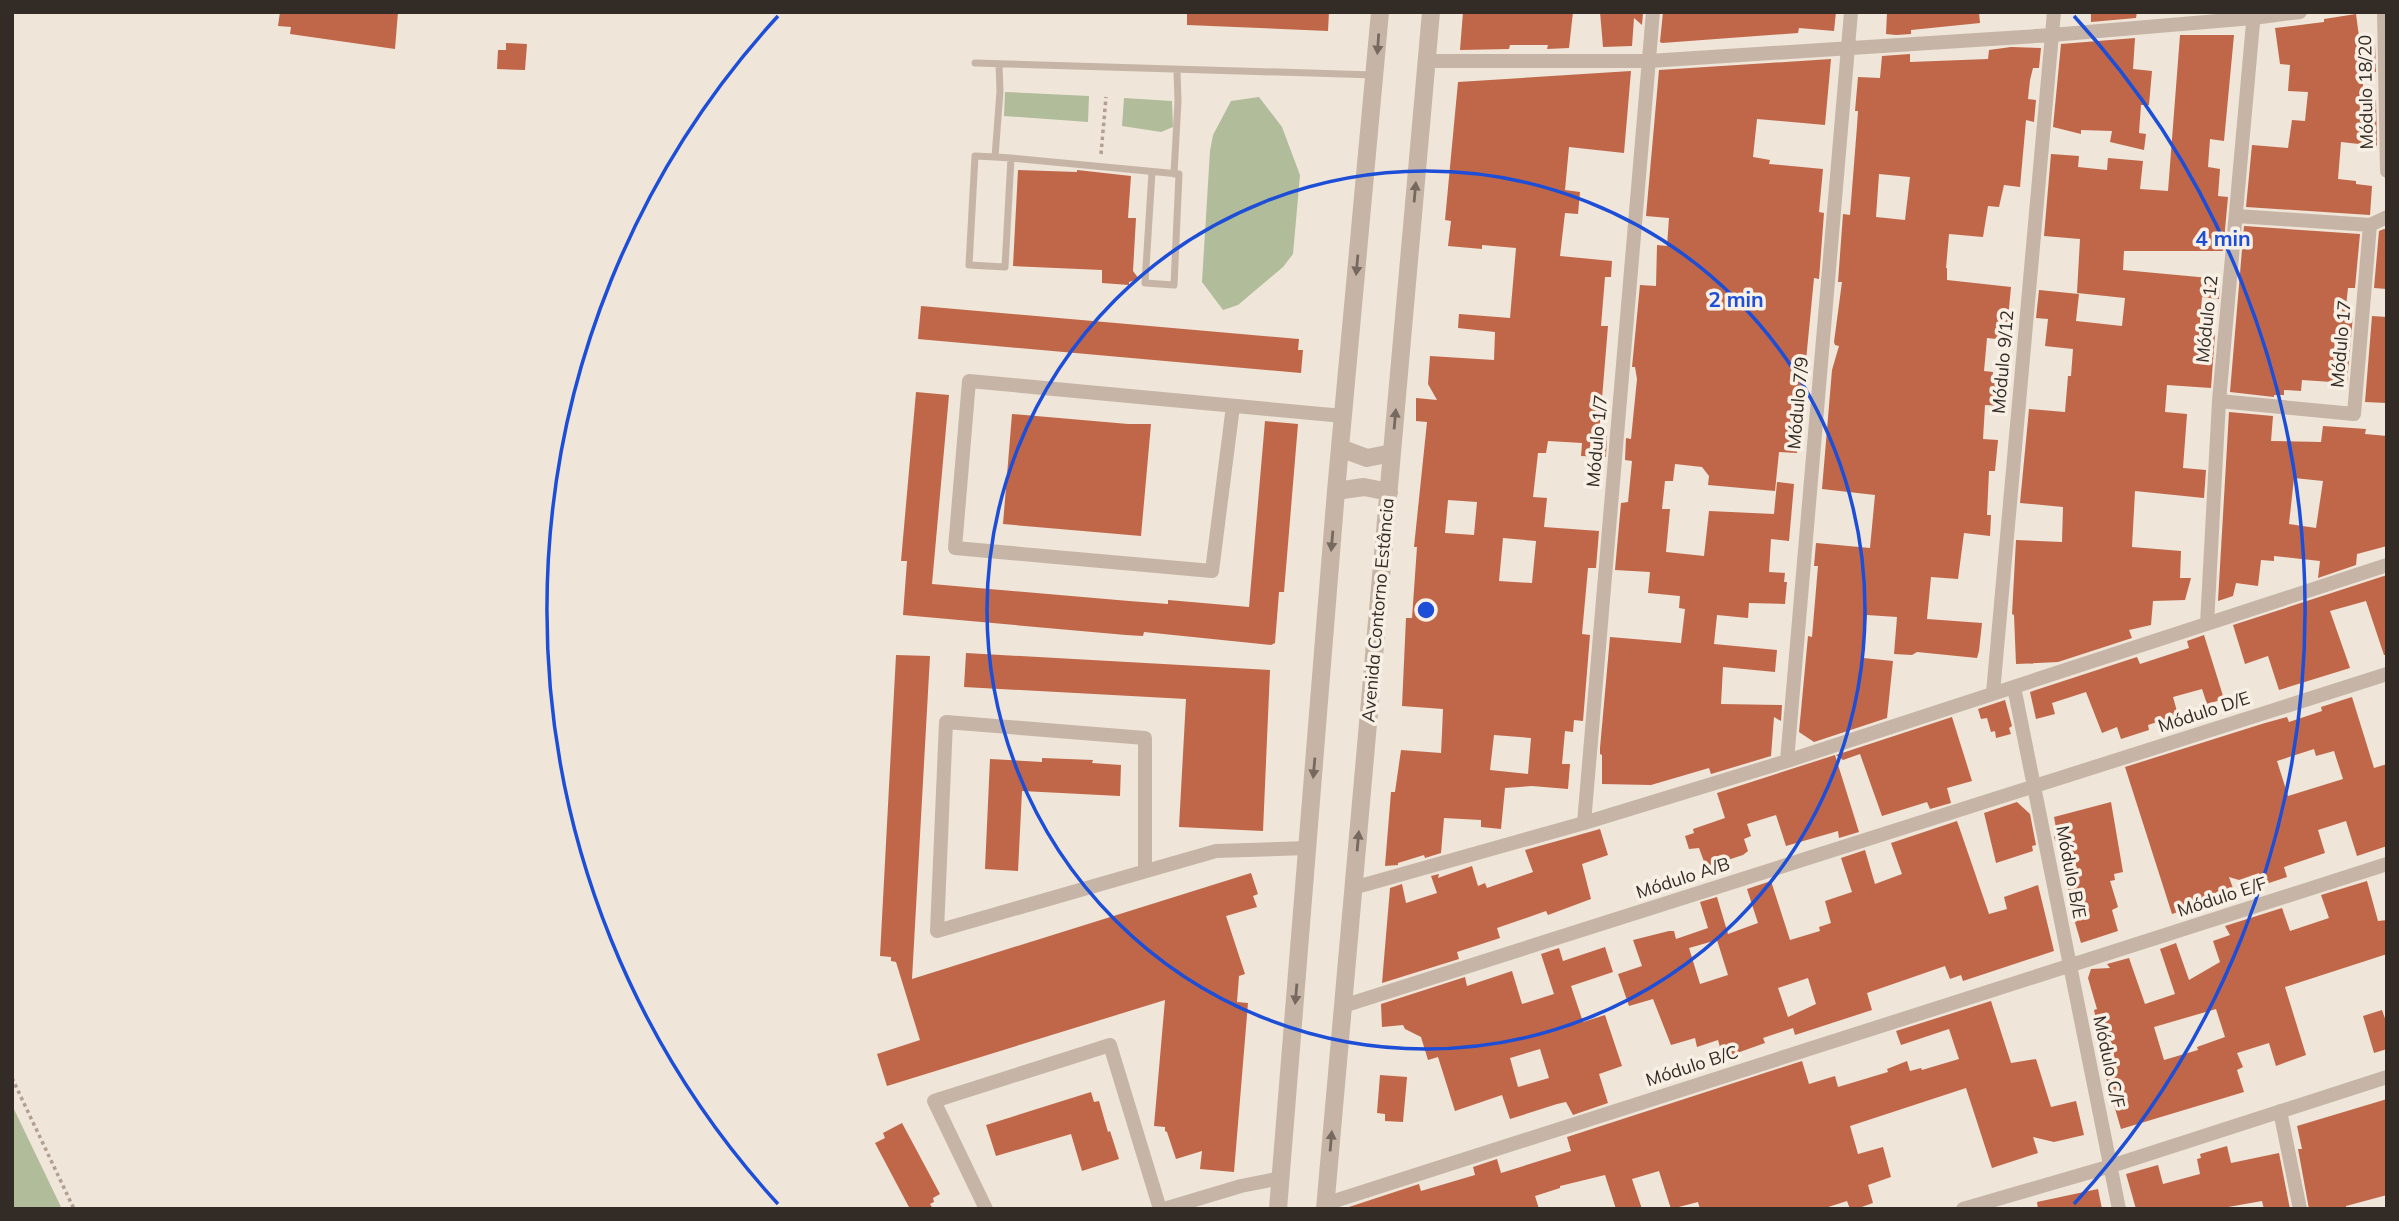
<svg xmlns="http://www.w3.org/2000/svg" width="2399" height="1221" viewBox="0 0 2399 1221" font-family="Mulish,sans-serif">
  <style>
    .green { fill: #b1bd9a }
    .building { fill: #bf6748; fill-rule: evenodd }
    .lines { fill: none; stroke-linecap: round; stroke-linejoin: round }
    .path { stroke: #b29f90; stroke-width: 3.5; stroke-dasharray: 3.5 3.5; stroke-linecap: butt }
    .service { stroke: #c6b5a6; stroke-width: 7 }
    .minor { stroke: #c6b5a6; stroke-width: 14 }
    .tertiary { stroke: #c6b5a6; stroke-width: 18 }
    .oneway { fill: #756960 }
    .ring { fill: none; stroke: #1d4ed8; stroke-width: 3.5 }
    .labels { text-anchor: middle; stroke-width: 7; stroke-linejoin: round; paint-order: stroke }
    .street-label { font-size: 18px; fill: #332b26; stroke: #f8efe5 }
    .centre { fill: #1d4ed8; stroke: #f8efe5; stroke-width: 3.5 }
    .ring-label { font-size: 21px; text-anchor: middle; font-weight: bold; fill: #1d4ed8; stroke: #f8efe5; stroke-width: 7; stroke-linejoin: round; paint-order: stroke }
  </style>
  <rect width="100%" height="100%" fill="#efe5d9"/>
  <path class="green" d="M1005,92L1089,96L1088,122L1004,116Z
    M1259,97L1282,127L1300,175L1293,254L1283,267L1238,305L1223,310L1202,282L1210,151L1213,135L1231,101Z
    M1124,98L1172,101L1173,127L1161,132L1122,126Z
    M12,1105L62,1209H12Z"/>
  <path class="building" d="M280,12H398L395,49L290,34L291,27L278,26Z
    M1187,12H1329L1328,31L1187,25Z
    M1463,12H1573L1569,48L1547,49L1548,45H1510L1509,49L1460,50Z
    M1600,12L1643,13L1642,25L1634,18L1632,46L1603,47Z
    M1663,12L1800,14V12H1836L1834,31L1799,28L1798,33L1662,43L1660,42Z
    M1887,12H1979L1980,23L1911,30V34L1896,35L1886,34Z
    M2091,12H2137L2136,18L2091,22Z
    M2356,14L2360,44L2375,45L2376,72L2364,71L2362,99L2376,100L2377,146L2341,142L2338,179L2356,181V184L2372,186L2370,215L2246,207L2252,145L2288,148L2292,120L2305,121L2308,92L2288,91L2290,65L2280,64L2275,28L2324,22V19Z
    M2180,35H2234L2224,141L2210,139L2208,167L2220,169L2218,196L2228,197L2223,251H2124L2123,270L2220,279L2219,299L2202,297L2199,333L2215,334L2211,388L2167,385L2165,412L2187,414L2183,468L2206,470L2204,498L2135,491L2132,547L2181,551L2180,578H2191L2185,600L2153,601L2151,625L2129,630L2132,638L2058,662L2016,664L2014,615L2012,614L2016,540L2062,542L2063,507L2020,503L2029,409L2065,412L2068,376H2071L2073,349L2045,346L2048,319L2036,318L2039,290L2079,294L2076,321L2122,326L2125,298L2077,293L2080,239L2044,236L2051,154L2079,156L2078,167L2107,170L2108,158L2143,161L2140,189L2168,191Z
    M2135,38L2133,69L2152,71L2149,105H2141L2139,133L2146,134L2144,150L2110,142L2112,131L2081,130V134L2053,127L2061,44Z
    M506,43L527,44L525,70L497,69L498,50H506Z
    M2011,47L2041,48L2039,68H2033L2030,80L2028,99L2036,100L2034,122L2026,120L2020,187L2004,185L1999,207L1988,206L1983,237L1949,234L1946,268H1947V280L2011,287L2006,340L1987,338L1984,371L1993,372L1992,383L2003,384L2001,406L1985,405L1983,439L1998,440L1995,471H1989L1987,515H1991L1990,536L1964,533L1958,579L1931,577L1927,619L1982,623L1979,651L1977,658L1917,652L1912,655L1894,654L1897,617L1867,615L1863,658L1893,661L1887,718L1814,742L1799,732L1808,636L1812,637L1818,566H1814L1816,543L1870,548L1875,495L1822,489L1832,370L1839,346L1835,345L1834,342L1842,282H1838L1843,214L1850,215L1857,126L1858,111H1855L1858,77L1880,78L1882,56L1910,54V62L1988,59L1989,50ZM1879,174L1910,177L1905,220L1876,217Z
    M1831,59L1825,125L1757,119L1753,157L1770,160L1769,164L1823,169L1819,212L1824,213L1819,279L1814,278L1797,453L1779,452L1775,491L1708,485L1709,476L1702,467L1675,464L1673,481H1665L1662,509H1670L1666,552L1704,556L1709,511L1774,514L1777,482L1794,484L1789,541L1771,539L1769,572L1785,573L1784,582H1787L1785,604L1749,603L1748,618L1717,615L1714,644L1777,650L1775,672L1723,667L1721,704L1782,705L1781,721L1774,717L1771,756L1711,774L1709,768L1651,785L1602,784V755L1600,754V748L1610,637L1681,643L1685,609L1679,608L1680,596L1648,593L1650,572L1615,570L1621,503L1628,502L1632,461L1625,460L1626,438L1631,439L1637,379L1635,367H1632L1640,285L1656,286L1657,245L1667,246L1669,218L1646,216L1659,70Z
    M1631,71L1624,153L1569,147L1565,190L1580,192L1578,214L1565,213L1560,256L1612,261L1611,277H1605L1601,326H1608L1599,435L1607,436L1606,457L1581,456L1582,443L1548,441L1546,453H1538L1533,497L1547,498L1544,527L1599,531L1596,568H1588L1582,634L1590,635L1583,721L1574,720L1573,732L1565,731L1562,764H1570L1568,789L1532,786L1505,788L1501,829L1481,827V820L1444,818L1441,853L1425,858L1424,855L1398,863V865L1385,866L1391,792H1395L1401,750L1441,753L1442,733L1443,709L1402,706L1406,618H1412L1417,547H1414L1427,422L1416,421V398L1437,400L1428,384L1430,356L1494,360L1495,332L1458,328L1459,314L1510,318L1516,248L1482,245V249L1448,246L1451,221L1445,220L1458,82ZM1448,500L1477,502L1474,535L1445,533ZM1503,538L1536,541L1532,583L1499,581ZM1494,735L1531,738L1528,774L1490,770Z
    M1018,170L1077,172V170L1131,176L1128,218H1136L1133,271L1139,279L1129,282V285L1102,283V270L1013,266Z
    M2244,226L2360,234L2355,288H2348L2345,315H2353L2347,383L2302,380L2301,391L2284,390V395H2274V397L2230,392Z
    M2384,229H2387V289L2374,288L2379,231Z
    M921,306L1299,339L1298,350H1303L1301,373L918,339Z
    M2372,316L2387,317V403L2365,402Z
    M916,392L949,395L932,584L1129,601L1168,604V600L1249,607L1265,421L1298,424L1284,592H1279L1275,643L1271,645L1144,632L1143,636L1126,635L903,615L907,561H901Z
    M2229,412L2273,416L2271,441L2321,442L2323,426L2366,429L2365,434L2387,436V546L2357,554L2356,565L2318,578L2320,561L2274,556V561L2261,560L2258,586L2236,583L2233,596L2218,601ZM2294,478L2323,481L2316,528L2289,524Z
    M1012,414L1128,424H1151L1141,536L1003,524Z
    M2387,575V655H2384L2366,601L2330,611L2350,668L2279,690L2268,656L2245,664L2233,625Z
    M2204,635L2224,699L2207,704L2202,689L2173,697L2178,715L2148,725L2149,730L2121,739L2117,727L2102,733L2086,692L2052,703L2055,714L2036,719L2030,692L2137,657L2140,664L2189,648L2187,641Z
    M966,653L1270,670L1263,831L1179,827L1186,699L964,687Z
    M896,655L930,656L912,979L1251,873L1258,894L1253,896L1257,907L1226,916L1245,974L1239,976L1237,1002L1248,1003L1234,1172L1200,1169L1202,1151L1176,1159L1167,1132L1165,1131V1127L1154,1126L1165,1000L887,1086L877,1054L920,1040L896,962L891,961V957L880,956Z
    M2352,697L2374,768L2387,764V846L2357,856L2346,821L2318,830L2325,853L2284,867L2287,877L2263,885L2259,873L2239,880L2229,877L2234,891L2220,896L2221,898L2172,914L2125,767L2265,723L2287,717L2289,722L2322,711L2321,707ZM2314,749L2316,756L2334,751L2343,779L2288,796L2277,761Z
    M2005,700L2012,726L2009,728L2011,734L1996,738L1995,731L1991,732L1987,718L1981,719L1978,709Z
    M1952,717L1972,781L1947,788L1951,803L1930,809L1927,802L1882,816L1860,754L1843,760L1836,755Z
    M1835,755L1859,832L1839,838L1838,831L1786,846L1776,815L1747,824L1751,836L1744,839L1748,851L1743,855L1706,867L1699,848L1689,849L1685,836L1694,833L1693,829L1725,818L1717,793Z
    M1042,758L1093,760L1092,763L1121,765L1120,796L1022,791L1018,871L985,869L990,759L1042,762Z
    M2017,802L2030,814L2036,845L2032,846L2033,851L1996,863L1984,813Z
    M2111,802L2123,872L2114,874L2115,880L2110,881L2118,907L2112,910L2118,931L2081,943L2067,895L2069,894L2059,840L2055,841L2054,835L2058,839L2054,817Z
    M1957,821L1989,914L2007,909L2004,897L2038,885L2054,951L1963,981L1961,975L1950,979L1945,966L1867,993L1872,1010L1795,1035L1793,1028L1763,1038L1765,1043L1723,1058L1718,1040L1697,1047L1695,1038L1671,1045L1653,999L1629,1006L1618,974L1642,966L1633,940L1669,931H1674L1676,939L1708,928L1700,902L1717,897L1728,934L1758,923L1747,889L1771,881L1790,940L1820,931L1819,927L1831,923L1825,901L1852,892L1841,858L1865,850L1875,884L1902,874L1891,843ZM1717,940L1728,975L1700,984L1689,948ZM1808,978L1816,1004L1788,1017L1778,988Z
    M1600,829L1608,855L1582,864L1591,899L1548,915L1546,911L1497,928L1500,938L1457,952L1459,959L1382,983L1390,888L1402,884L1406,903L1437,893L1431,876L1439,874L1438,878L1472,866L1478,886L1485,883L1487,888L1533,872L1525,850Z
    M2367,881L2378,921L2387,920V954L2285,987L2306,1055L2276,1066L2269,1043L2237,1053L2243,1067L2237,1070L2244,1092L2121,1129L2105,1074L2107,1073L2094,1010L2097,1009L2088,978L2091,969L2110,968L2107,964L2129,958L2145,1004L2175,994L2160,949L2176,943L2189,980L2220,962L2213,941L2230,935L2225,926L2282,908L2290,931L2329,918L2321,895ZM2216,1009L2225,1037L2197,1047L2198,1050L2164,1060L2154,1027Z
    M1605,947L1613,972L1571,986L1583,1022L1605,1015L1622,1066L1599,1074L1608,1103L1573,1115L1566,1102L1557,1104L1510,1119L1502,1095L1455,1111L1438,1057L1428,1060L1421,1037L1405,1029L1403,1025L1382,1027L1381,1004L1465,977L1467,986L1512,971L1522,1004L1554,994L1541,954L1559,948L1563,961ZM1540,1049L1549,1078L1518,1087L1510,1058Z
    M1991,1001L2011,1063L2036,1059L2051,1107L2076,1101L2084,1135L2054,1142L2033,1137L2038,1153L1992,1168L1966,1088L1850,1126L1858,1154L1883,1147L1891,1177L1868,1185L1873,1203L1856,1209H1850L1847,1201L1822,1209H1700L1698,1202L1671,1209L1659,1171L1632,1179L1642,1209H1616L1605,1175L1560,1186V1188L1535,1196L1539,1209H1349V1207L1419,1184L1421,1191L1475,1175L1473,1167L1497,1159L1501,1173L1571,1151L1567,1137L1802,1061L1809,1084L1835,1076L1838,1087L1888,1072L1887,1069L1907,1061L1910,1071L1921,1068L1922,1070L1959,1059L1949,1029L1901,1045L1896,1031Z
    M2382,1010L2387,1024V1049L2374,1053L2363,1016Z
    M1380,1075L1407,1077L1403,1122L1385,1121V1114L1377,1113Z
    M1091,1092L1094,1102L1099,1101L1108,1132L1110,1131L1119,1159L1082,1171L1071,1134L996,1156L986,1125Z
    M2387,1099V1195L2346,1206V1209H2309L2298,1149H2302L2297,1126Z
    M902,1123L940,1194L933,1198L934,1202L930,1204L933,1209H910L875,1143L885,1138L883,1133Z
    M2227,1146L2231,1163L2279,1153L2290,1209H2264L2262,1201L2217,1209H2136L2126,1174L2158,1165L2163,1184L2200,1174L2197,1159L2201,1158L2200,1154Z
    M2098,1189L2102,1209H2038L2037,1202Z"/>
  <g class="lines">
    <path class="path" d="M1101,154L1106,97
      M12,1078L74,1209"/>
    <path class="service" d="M975,63L1375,75
      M995,157L975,156L969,265L1005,267L1011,158L995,157L1000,91L999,64
      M1011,158L1179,174L1174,285L1145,283L1152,172
      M1174,174L1178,101L1177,71"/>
    <path class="minor" d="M2384,12L2387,171
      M1427,61H1649L2052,35L2253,18L2300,12
      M2237,216L2370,225L2387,217
      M2219,401L2354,414L2370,225
      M1233,406L1212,571L955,548L969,381L1343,416
      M2207,624L2219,401L2254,12
      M2014,687L2119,1209
      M1993,693L2054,12
      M1787,761L1851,12
      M1584,823L1653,12
      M1145,869V738L946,722L937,931L1216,851L1308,848
      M1353,888L1584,823L1787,761L2387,565
      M1343,1006L2387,674
      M2280,1111L2300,1209
      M1325,1204L2387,864
      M986,1209L934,1101L1110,1045L1160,1209
      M1164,1209L1241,1186L1281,1178
      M1963,1209L2111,1166L2387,1077"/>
    <path class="tertiary" d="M1340,448L1367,458L1392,453
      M1336,491L1364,487L1389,492
      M1278,1209L1336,491L1380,12
      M1325,1209L1431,12"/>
  </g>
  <defs><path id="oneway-solid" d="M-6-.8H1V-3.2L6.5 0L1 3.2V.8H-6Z" transform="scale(1.75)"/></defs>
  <g class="oneway">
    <use href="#oneway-solid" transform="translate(1378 44) rotate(94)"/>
    <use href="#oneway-solid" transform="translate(1415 192) rotate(-85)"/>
    <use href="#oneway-solid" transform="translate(1357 265) rotate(95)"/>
    <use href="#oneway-solid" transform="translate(1395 419) rotate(-85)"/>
    <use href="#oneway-solid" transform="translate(1332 541) rotate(95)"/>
    <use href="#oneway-solid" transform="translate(1314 768) rotate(95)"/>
    <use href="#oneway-solid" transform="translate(1358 841) rotate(-85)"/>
    <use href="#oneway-solid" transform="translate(1296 994) rotate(95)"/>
    <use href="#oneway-solid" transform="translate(1331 1141) rotate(-85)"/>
  </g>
  <g class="ring">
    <circle cx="1426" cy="610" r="439"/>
    <path d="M778 1204A879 879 0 0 1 778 16M2074 16A879 879 0 0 1 2074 1204"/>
  </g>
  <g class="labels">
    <g class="street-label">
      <text transform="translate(2366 92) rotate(-91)" y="6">Módulo 18/20</text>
      <text transform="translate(2207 319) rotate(-84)" y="6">Módulo 12</text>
      <text transform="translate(2341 344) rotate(-85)" y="6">Módulo 17</text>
      <text transform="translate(2003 362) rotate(-85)" y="6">Módulo 9/12</text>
      <text transform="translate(1798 403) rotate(-85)" y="6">Módulo 7/9</text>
      <text transform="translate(1597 441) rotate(-85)" y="6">Módulo 1/7</text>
      <text transform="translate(1378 610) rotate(-85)" y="6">Avenida Contorno Estância</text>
      <text transform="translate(2204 712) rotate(-18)" y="6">Módulo D/E</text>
      <text transform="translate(2071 872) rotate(79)" y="6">Módulo B/E</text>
      <text transform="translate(1683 878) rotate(-18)" y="6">Módulo A/B</text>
      <text transform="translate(2222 897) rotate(-18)" y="6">Módulo E/F</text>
      <text transform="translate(2109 1062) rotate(78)" y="6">Módulo C/F</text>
      <text transform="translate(1692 1066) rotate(-18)" y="6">Módulo B/C</text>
    </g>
  </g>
  <circle cx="1426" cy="610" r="10" class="centre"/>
  <g class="ring-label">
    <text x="2223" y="246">4 min</text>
    <text x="1736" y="307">2 min</text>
  </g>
  <rect width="2399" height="1221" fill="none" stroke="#332b26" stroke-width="28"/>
</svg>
